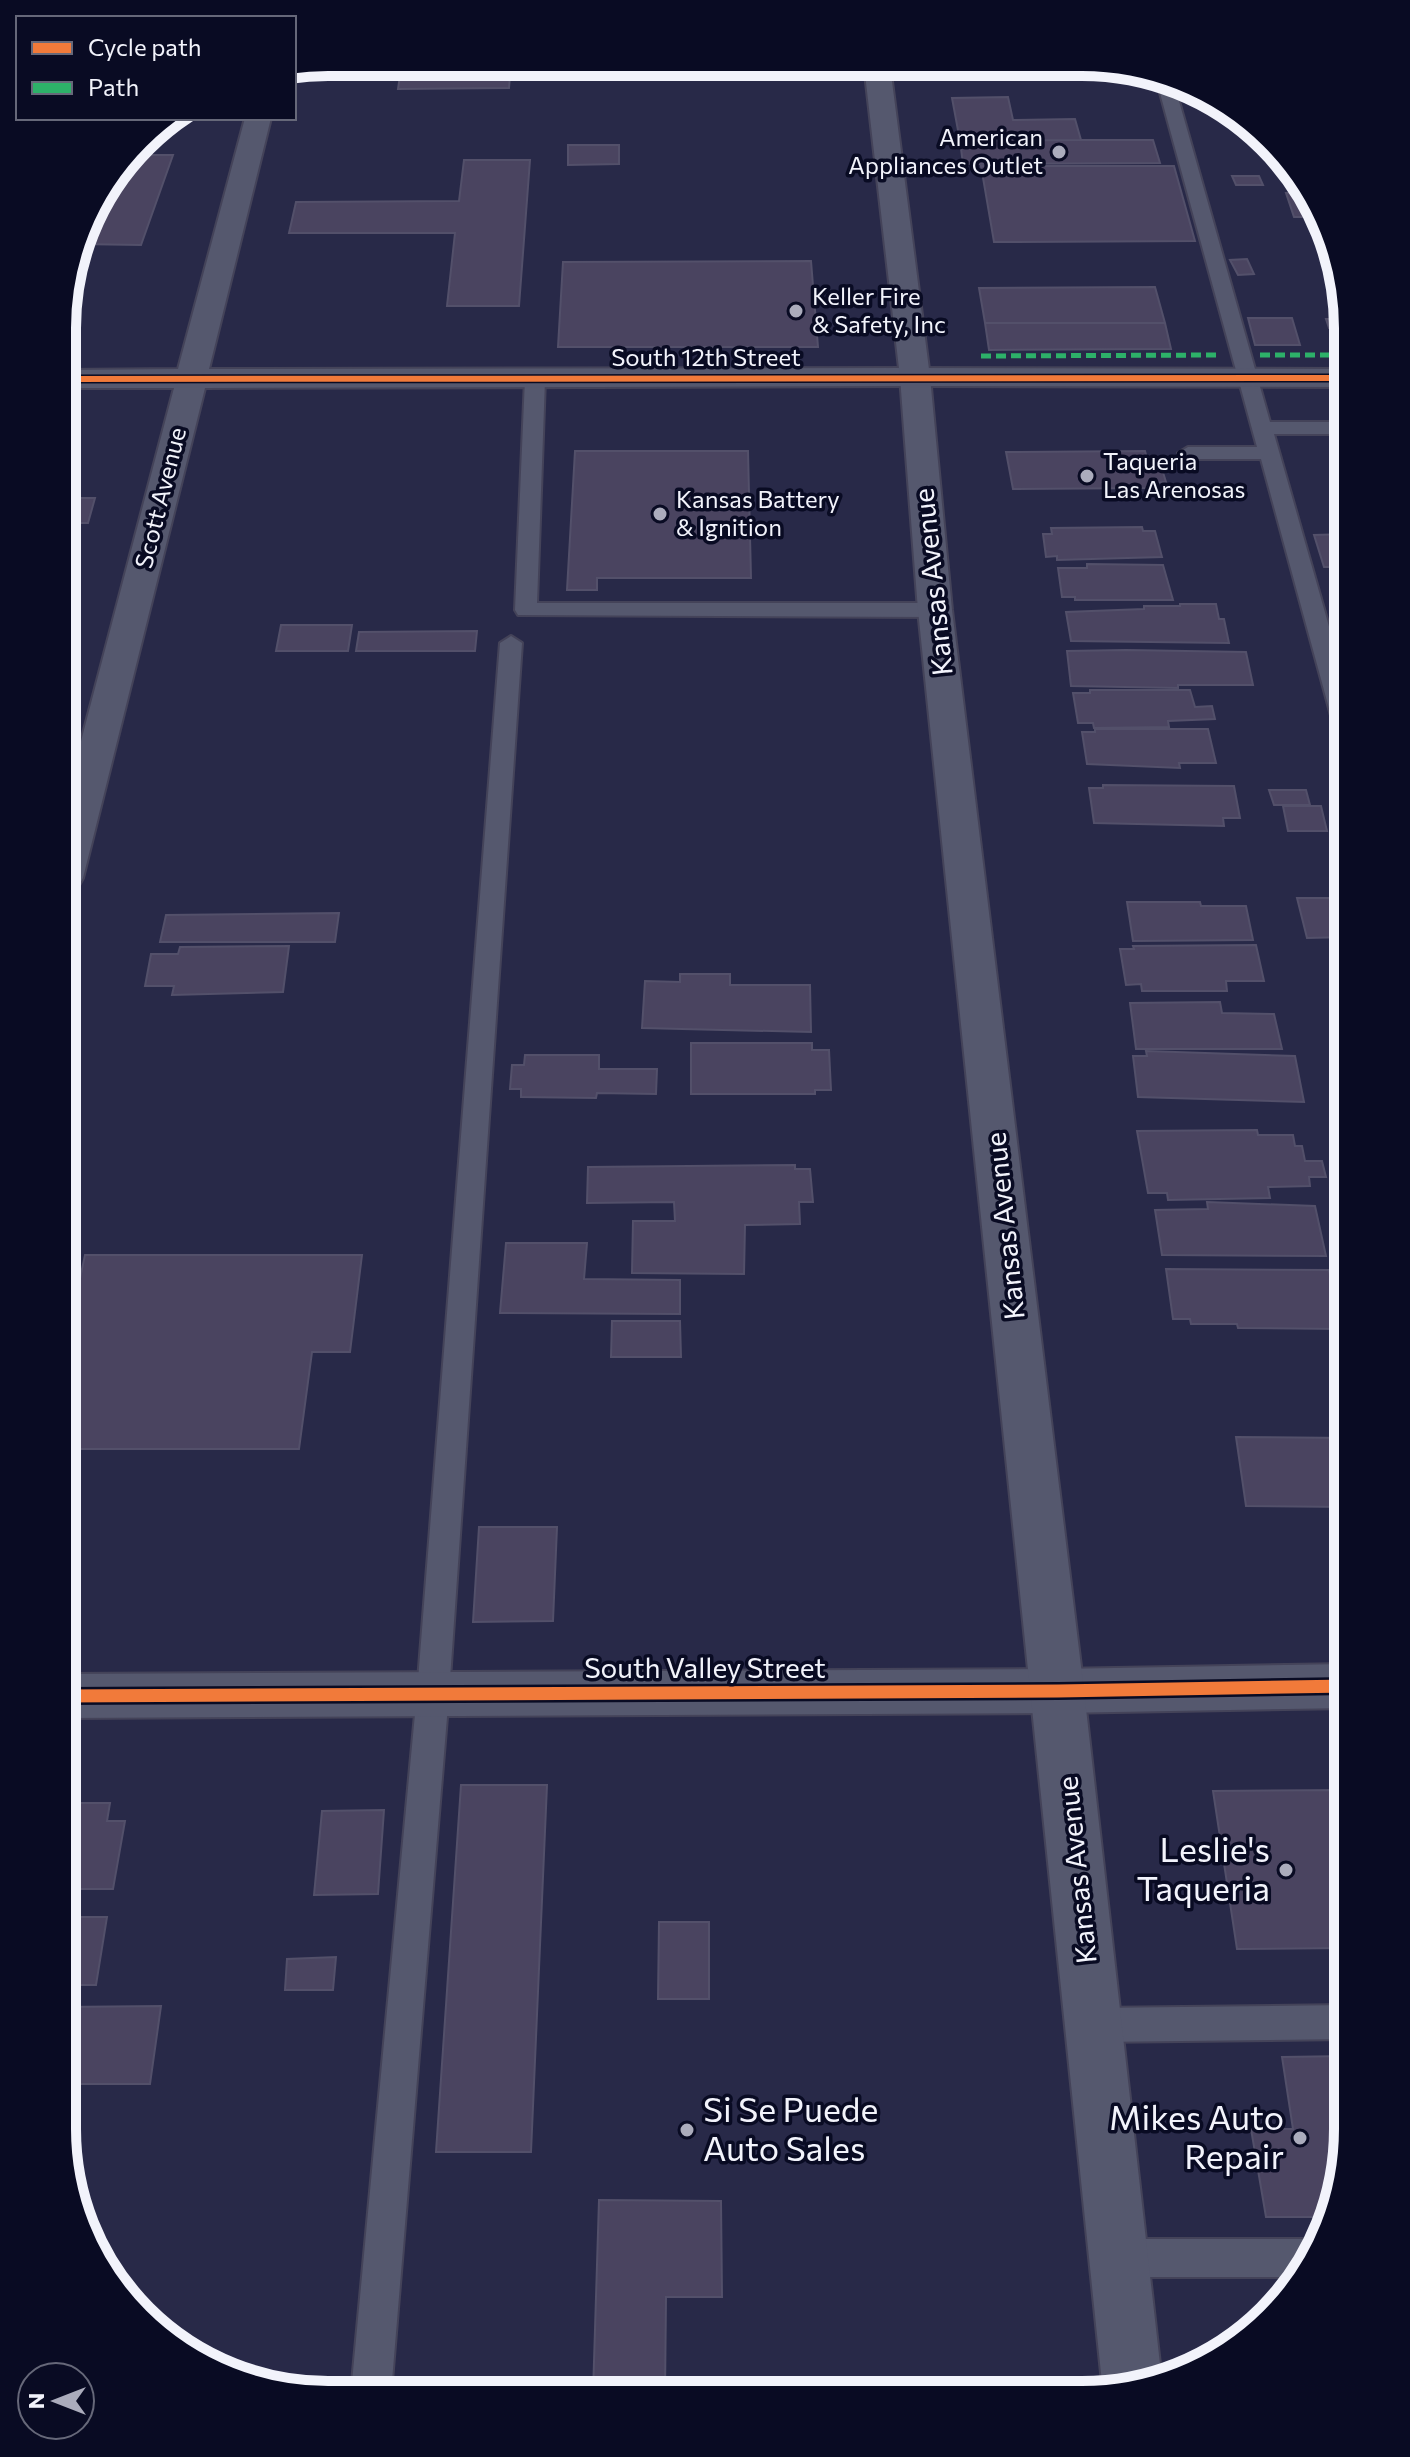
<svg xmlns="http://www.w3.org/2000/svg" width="1410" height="2457" viewBox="0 0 1410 2457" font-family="Commissioner,sans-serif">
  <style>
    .building { fill: #4a4460; stroke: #53506a; stroke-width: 2 }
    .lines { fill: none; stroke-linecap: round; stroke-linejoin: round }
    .service-casing { stroke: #444359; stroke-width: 4 }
    .minor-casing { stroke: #444359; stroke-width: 4 }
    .tertiary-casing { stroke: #444359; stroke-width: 4 }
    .secondary-casing { stroke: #444359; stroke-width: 4 }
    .service { fill: #55586e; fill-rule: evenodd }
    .minor { fill: #55586e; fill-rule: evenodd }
    .tertiary { fill: #55586e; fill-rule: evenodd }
    .secondary { fill: #55586e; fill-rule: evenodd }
    .quiet { stroke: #2db169; stroke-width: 5; stroke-dasharray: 10 5; stroke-linecap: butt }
    .cycleway-far1-casing { stroke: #090b23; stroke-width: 9 }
    .cycleway-casing { stroke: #090b23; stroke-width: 18 }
    .cycleway-far1 { stroke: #f17a3a; stroke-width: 6 }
    .cycleway { stroke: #f17a3a; stroke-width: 13 }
    .poi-dot { fill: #abacbc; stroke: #090b23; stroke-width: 3 }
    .labels { text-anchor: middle; stroke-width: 7; stroke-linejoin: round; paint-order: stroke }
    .far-poi-label { font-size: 24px; fill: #f2f3fb; stroke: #090b23; text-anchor: start }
    .far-street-label { font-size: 24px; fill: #f2f3fb; stroke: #090b23 }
    .street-label { font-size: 28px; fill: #f2f3fb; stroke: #090b23 }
    .near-poi-label { font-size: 34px; fill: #f2f3fb; stroke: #090b23; text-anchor: end }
    .rim { fill: none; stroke: #f2f3fb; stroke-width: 10 }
  </style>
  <rect width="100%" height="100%" fill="#282948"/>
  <path class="building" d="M402,62L511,63L509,88L398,89Z
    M945,66L1134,67L1146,75L947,76Z
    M1008,97L1013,120L1075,119L1081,140L960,141L952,98Z
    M1081,140H1153L1160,163L963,164L960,141Z
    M568,145H619V164L568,165Z
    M132,155H173L141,245L79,244L90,210Z
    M464,160H530L519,306H447L455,233H289L296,202L459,201Z
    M981,166H1174L1195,241L994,242Z
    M1232,176H1259L1263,185H1236Z
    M1286,193H1301L1317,217H1294Z
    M1247,259L1254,274L1238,275L1230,260Z
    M811,261L818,347H558L563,262Z
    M1155,287L1165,323H985L979,288Z
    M1248,318H1292L1300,345H1255Z
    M1326,319H1347L1348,341L1345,335H1338L1336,328H1329Z
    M985,323H1165L1171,349L989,350Z
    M575,451H748L751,578H597V590H567Z
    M1145,451L1150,470L1162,469L1166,482L1152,483L1153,488L1013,489L1006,452Z
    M64,498H95L88,523H64Z
    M1142,527L1143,531H1155L1162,557L1057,560V556L1046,557L1043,534H1052L1051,528Z
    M1348,534V567H1324L1314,535Z
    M1087,564L1163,565L1173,600H1075V597H1062L1058,568H1087Z
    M1180,604H1216L1219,619H1224L1229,643L1071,641L1066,612L1144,609V606H1180Z
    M281,625H352L348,651H276Z
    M1334,629H1348V650H1339Z
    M477,631L475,651H356L359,632Z
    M1126,650L1246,652L1253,685H1178V688L1071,686L1067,651Z
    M1090,690H1190L1195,707L1212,706L1215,719L1168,721L1169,727L1094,728L1093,723H1078L1073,693H1090Z
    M1095,729H1208L1216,763H1179L1180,768L1087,764L1082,732H1095Z
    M1103,785L1234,786L1240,818H1223L1224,826L1094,823L1089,788H1103Z
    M1269,790H1306L1310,805H1274Z
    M1283,806H1321L1327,831H1288Z
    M1297,898H1348V937L1307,938Z
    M1127,902H1200L1201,906H1246L1253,940L1133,941Z
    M339,913L335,942H160L166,915Z
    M1256,945L1264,981H1226L1227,991H1142L1141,984L1126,985L1120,949H1134L1133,946Z
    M289,946L283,992L172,995L174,986H145L151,954H178L180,947Z
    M680,974H730V985H810L811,1032L642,1028L645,981L680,982Z
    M1220,1002L1222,1013L1274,1014L1282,1049H1136L1130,1003Z
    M691,1043H812V1050H829L831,1090H815V1094H691Z
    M1146,1051L1295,1056L1304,1102L1138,1097L1133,1056H1147Z
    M525,1055H599V1069H657L656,1094L597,1093L596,1098L521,1097V1089H510L512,1065H524Z
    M1257,1130L1258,1135H1293L1295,1146H1302L1305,1161H1322L1326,1177H1309L1310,1186L1268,1187L1270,1198L1168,1200L1167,1193H1148L1137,1131Z
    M795,1165V1169H810L813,1202H799L800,1224L745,1225L744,1274L632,1273L633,1221H675L674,1202L587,1203L588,1167Z
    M1207,1202L1315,1206L1326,1256L1162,1255L1155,1210L1208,1209Z
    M506,1243H587L584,1279L680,1280V1314L500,1313Z
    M85,1255H362L350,1352H312L299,1449H63V1358Z
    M1166,1269L1329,1270L1341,1329L1238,1328L1237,1324H1191L1190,1319H1173Z
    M612,1321H680L681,1357H611Z
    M1236,1437L1348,1438V1507L1246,1506Z
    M479,1527H557L553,1621L473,1622Z
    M461,1785H547L531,2152H436Z
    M1348,1790L1347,1948L1237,1949L1213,1791Z
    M62,1803H110L107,1821H125L113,1889H62Z
    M384,1810L378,1894L314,1895L322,1811Z
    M62,1917H107L96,1985H62Z
    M659,1922H709V1999H658Z
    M336,1957L333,1990H285L287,1959Z
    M161,2006L150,2084H62V2007Z
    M1347,2056V2147L1331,2217H1266L1251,2129H1293L1282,2057Z
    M599,2200L721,2201L722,2297H666L665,2394H593Z"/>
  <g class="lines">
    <defs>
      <path id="service" d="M1159,79L1175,87L1270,422H1348V434H1274L1348,693V741L1340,739L1336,734L1261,459H1188L1178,453L1188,447H1257L1157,82Z
        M535,373L545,379L537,603H935L946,610L935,617L518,615L515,610L525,379Z
        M511,636L522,643L449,1693L391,2393H351L417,1693L500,643Z
        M1347,2005V2039L1094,2042L1081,2037L1076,2025L1081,2013L1094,2008Z
        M1118,2239H1312L1321,2243L1301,2277H1118L1104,2272L1099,2258L1104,2244Z"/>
      <path id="minor" d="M245,118H271L209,369L915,368L926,370L930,377L926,384L915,386L205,388L83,878L78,887L64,891V806L174,388H64V370L178,369Z
        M1348,1664V1708L1058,1713L62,1718L63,1674L1058,1669Z"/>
      <path id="tertiary" d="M915,368L1348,369V387L915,386L904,384L900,377L904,370Z"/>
      <path id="secondary" d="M864,65L890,66L930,377L952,610L1084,1691L1162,2382L1103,2392L918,610L900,377Z"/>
    </defs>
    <use href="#service" class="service-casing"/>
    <use href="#minor" class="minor-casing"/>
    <use href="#tertiary" class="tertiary-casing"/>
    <use href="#secondary" class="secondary-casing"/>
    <use href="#service" class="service"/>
    <use href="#minor" class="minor"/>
    <use href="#tertiary" class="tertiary"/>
    <use href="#secondary" class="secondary"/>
    <path class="quiet" d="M1260,355H1348
      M981,356L1217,355"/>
    <defs>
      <path id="cycleway-far1" d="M64,379L1348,378"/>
      <path id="cycleway" d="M63,1696L1058,1691L1348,1686"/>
    </defs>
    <use href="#cycleway-far1" class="cycleway-far1-casing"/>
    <use href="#cycleway" class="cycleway-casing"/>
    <use href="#cycleway-far1" class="cycleway-far1"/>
    <use href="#cycleway" class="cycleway"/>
  </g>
  <g class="poi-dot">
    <circle cx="1059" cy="152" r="8"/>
    <circle cx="796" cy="311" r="8"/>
    <circle cx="1087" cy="476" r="8"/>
    <circle cx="660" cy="514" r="8"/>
    <circle cx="1286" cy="1870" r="8"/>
    <circle cx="687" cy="2130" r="8"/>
    <circle cx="1300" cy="2138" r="8"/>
  </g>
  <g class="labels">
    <g class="far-poi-label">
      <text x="1043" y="146" text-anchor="end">American<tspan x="1043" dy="28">Appliances Outlet</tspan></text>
      <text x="812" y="305">Keller Fire<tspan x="812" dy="28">&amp; Safety, Inc</tspan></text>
      <text x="1103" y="470">Taqueria<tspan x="1103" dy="28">Las Arenosas</tspan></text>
      <text x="676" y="508">Kansas Battery<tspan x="676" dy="28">&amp; Ignition</tspan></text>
    </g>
    <g class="far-street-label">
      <text x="706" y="366">South 12th Street</text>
      <text transform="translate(161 498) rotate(-76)" y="8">Scott Avenue</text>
    </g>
    <g class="street-label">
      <text transform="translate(933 582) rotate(-96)" y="10">Kansas Avenue</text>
      <text transform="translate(1005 1226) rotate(-96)" y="10">Kansas Avenue</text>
      <text x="705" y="1678">South Valley Street</text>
      <text transform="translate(1077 1870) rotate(-96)" y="10">Kansas Avenue</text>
    </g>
    <g class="near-poi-label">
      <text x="1270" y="1862">Leslie's<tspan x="1270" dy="39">Taqueria</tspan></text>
      <text x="703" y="2122" text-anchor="start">Si Se Puede<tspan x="703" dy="39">Auto Sales</tspan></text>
      <text x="1284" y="2130">Mikes Auto<tspan x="1284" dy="39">Repair</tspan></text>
    </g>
  </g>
  <path d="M0 0H1410V2457H0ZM328 76H1082A252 252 0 0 1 1334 328V2129A252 252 0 0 1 1082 2381H328A252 252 0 0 1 76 2129V328A252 252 0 0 1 328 76Z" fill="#090b23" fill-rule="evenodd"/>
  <path class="rim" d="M328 76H1082A252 252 0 0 1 1334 328V2129A252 252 0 0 1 1082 2381H328A252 252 0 0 1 76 2129V328A252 252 0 0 1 328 76Z"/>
  <rect x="16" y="16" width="280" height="104" fill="#090b23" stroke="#666879" stroke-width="2"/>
  <rect x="32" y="42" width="40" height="12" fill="#f17a3a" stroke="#666879" stroke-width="2"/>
  <text x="88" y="56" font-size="24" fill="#f2f3fb">Cycle path</text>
  <rect x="32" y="82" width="40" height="12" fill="#2db169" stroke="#666879" stroke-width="2"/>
  <text x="88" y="96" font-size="24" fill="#f2f3fb">Path</text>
  <g transform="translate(56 2401) rotate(270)"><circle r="38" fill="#090b23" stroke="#666879" stroke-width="2"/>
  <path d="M0-6L14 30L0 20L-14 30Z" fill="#abacbc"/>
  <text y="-12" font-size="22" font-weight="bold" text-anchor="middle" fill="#f2f3fb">N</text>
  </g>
</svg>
